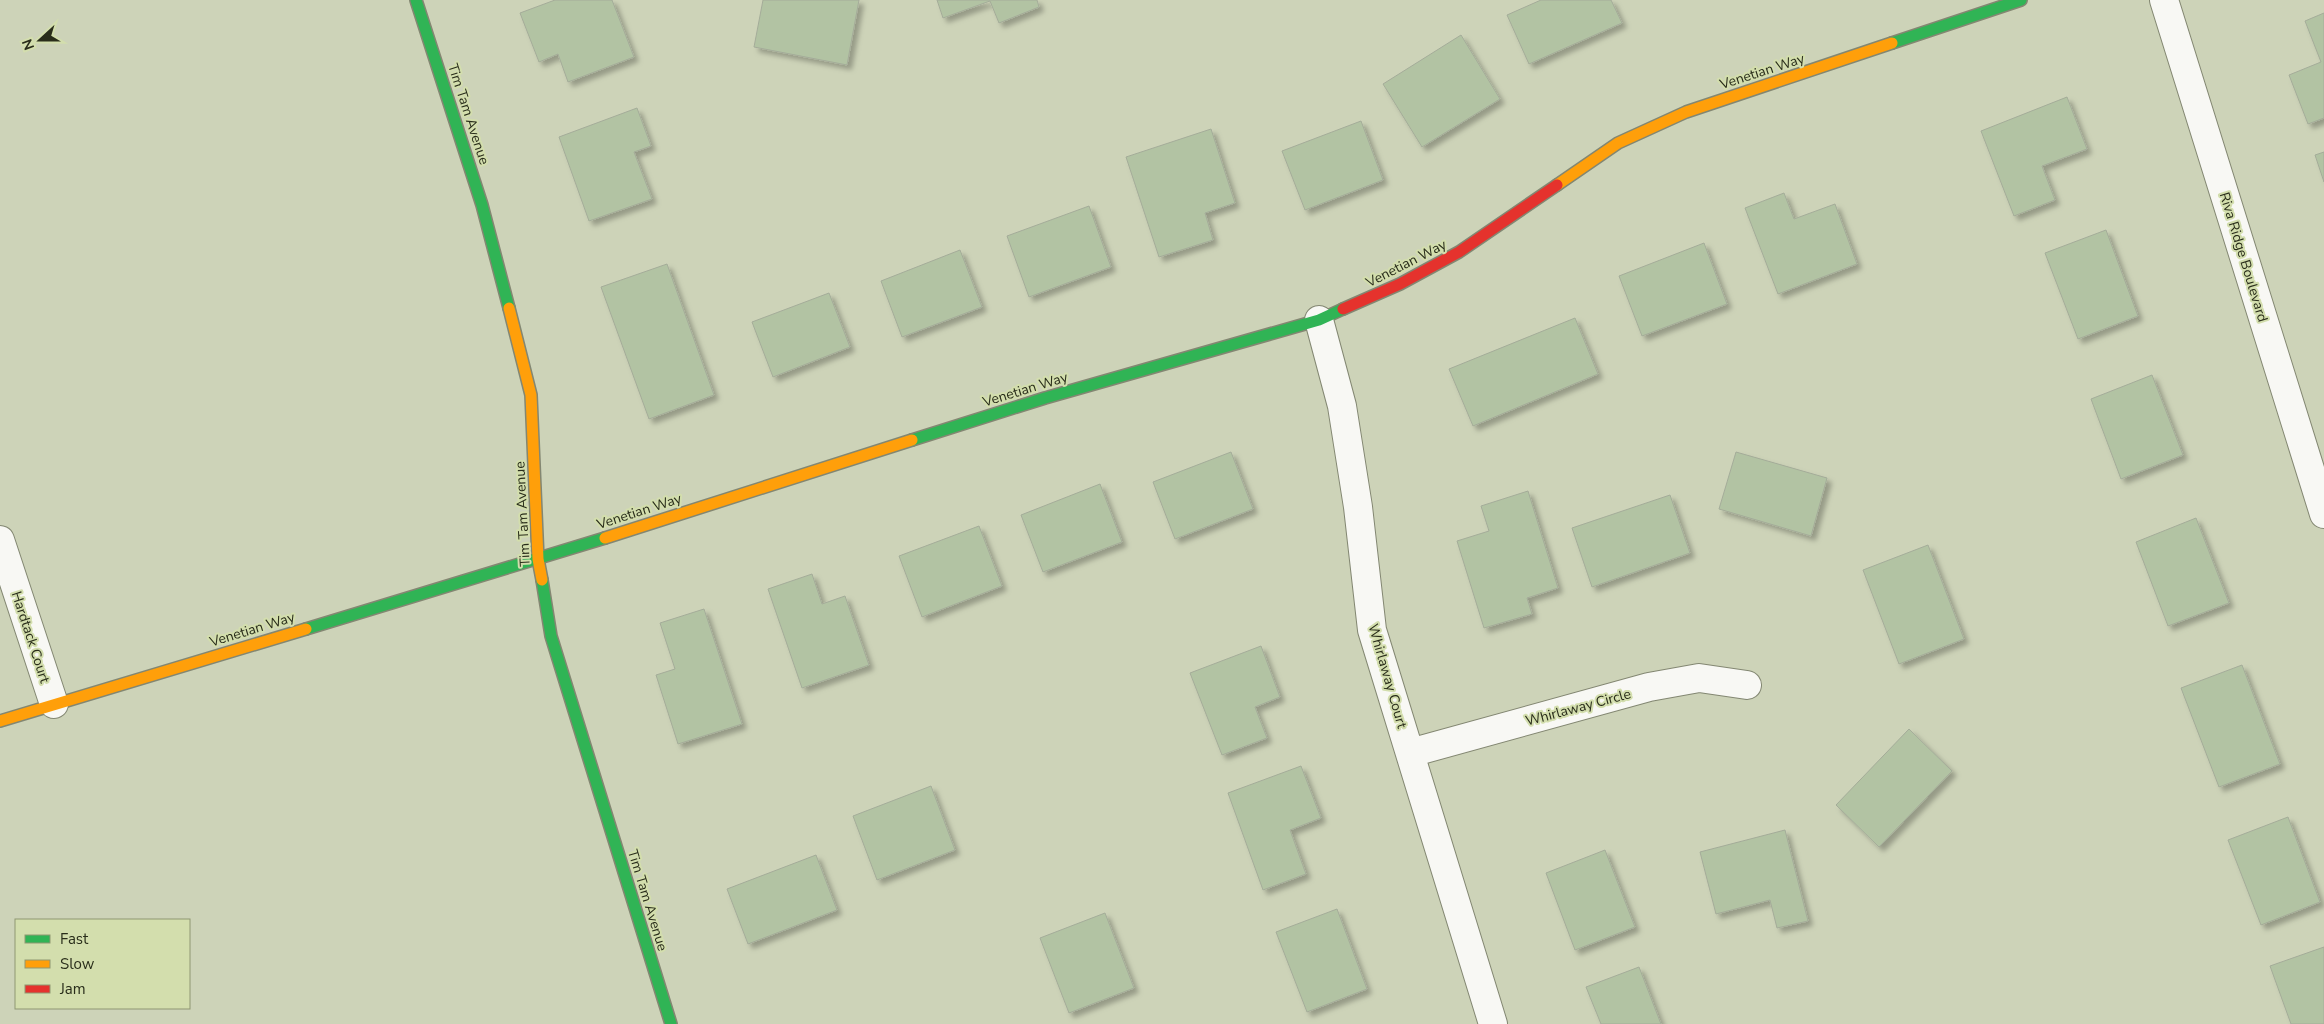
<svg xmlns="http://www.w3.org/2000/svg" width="2324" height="1024" viewBox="0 0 2324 1024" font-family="'Nunito Sans',sans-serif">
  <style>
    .building { fill: #b2c3a3; stroke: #a4ac99; filter: url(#shadow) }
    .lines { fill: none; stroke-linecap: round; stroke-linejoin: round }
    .street-casing { stroke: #838772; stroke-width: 30 }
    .fast-casing { stroke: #838772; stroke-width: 14 }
    .slow-casing { stroke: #838772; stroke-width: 14 }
    .jam-casing { stroke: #838772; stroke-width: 14 }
    .street { stroke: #f8f8f4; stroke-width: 28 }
    .fast { stroke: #30b455; stroke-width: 11 }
    .slow { stroke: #ff9f0a; stroke-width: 11 }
    .jam { stroke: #e5322d; stroke-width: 11 }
    .labels { text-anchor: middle; stroke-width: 4; stroke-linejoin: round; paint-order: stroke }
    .street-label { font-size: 14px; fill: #292d1a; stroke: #d3dead }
  </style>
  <defs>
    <filter id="shadow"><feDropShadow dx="4.5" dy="4.5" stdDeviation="2.5" flood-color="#0004"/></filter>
  </defs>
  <rect width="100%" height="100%" fill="#cdd3b8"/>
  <path class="building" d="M555,0H612L634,57L568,82L558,54L539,62L520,13Z
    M763,0H859L847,65L754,47Z
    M937,0H1037L1039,7L999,23L990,1L943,18Z
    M1541,0H1611L1622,23L1529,64L1507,15Z
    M2324,13V118L2308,124L2289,75L2321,62L2305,21Z
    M1461,35L1500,99L1422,147L1383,84Z
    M2067,97L2087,149L2042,166L2055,200L2014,216L1981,131Z
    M637,108L651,146L634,152L652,199L589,221L559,137Z
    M1361,121L1383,180L1305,210L1282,151Z
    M1211,129L1235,203L1205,213L1213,240L1159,257L1126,157Z
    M2324,152V182L2315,155Z
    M1784,193L1794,219L1835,204L1857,264L1778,294L1745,208Z
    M1089,206L1111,267L1029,297L1007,236Z
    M2106,230L2138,316L2078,339L2045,253Z
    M1704,243L1727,304L1642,336L1619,276Z
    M960,250L982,307L902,337L881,281Z
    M667,264L714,395L649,419L601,287Z
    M829,293L850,347L773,377L752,322Z
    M1575,318L1598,374L1473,426L1449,369Z
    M2152,375L2183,455L2121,479L2091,399Z
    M1231,452L1253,509L1175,539L1153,482Z
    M1736,452L1827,478L1811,536L1719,509Z
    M1100,484L1122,542L1043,572L1021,515Z
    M1528,491L1558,588L1527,598L1532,614L1484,628L1457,541L1489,531L1481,506Z
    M1670,495L1690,553L1592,587L1572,528Z
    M2196,518L2229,603L2168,626L2136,542Z
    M979,526L1002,586L922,617L899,556Z
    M1928,545L1964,639L1899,664L1863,570Z
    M812,574L822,604L845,596L869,665L802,688L768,589Z
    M704,609L742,724L678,744L656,675L675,669L660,623Z
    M1261,646L1280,697L1255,707L1267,738L1222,755L1190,673Z
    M2242,665L2280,764L2219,787L2181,688Z
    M1909,729L1952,771L1879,847L1836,805Z
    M1301,766L1321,818L1290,830L1306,874L1263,890L1228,793Z
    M931,786L955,850L877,880L853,816Z
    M2288,817L2320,902L2261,925L2228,840Z
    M1785,830L1808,921L1777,928L1770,900L1716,914L1700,852Z
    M1605,850L1635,927L1575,950L1546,873Z
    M816,855L837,910L748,944L727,889Z
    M1337,909L1367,989L1307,1012L1276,932Z
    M1105,913L1134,988L1069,1013L1040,938Z
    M2324,947V1024H2291L2270,966Z
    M1639,967L1661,1024H1601L1586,987Z"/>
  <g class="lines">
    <defs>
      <path id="street" d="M2164,0L2324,514
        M1319,320L1342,406L1358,507L1372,630L1493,1024
        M0,540L54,704
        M1410,753L1649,687L1699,678L1747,685"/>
      <path id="fast" d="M416,0L482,205L509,308
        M1892,43L2021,0
        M912,440L1045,398L1319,320L1343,309
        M542,580L551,636L671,1024
        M306,629L605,538"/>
      <path id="slow" d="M1557,185L1618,143L1686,112L1892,43
        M509,308L531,395L538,559L542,580
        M605,538L912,440
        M0,721L306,629"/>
      <path id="jam" d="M1343,309L1400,284L1459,252L1557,185"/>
    </defs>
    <use href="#street" class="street-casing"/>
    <use href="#fast" class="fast-casing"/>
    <use href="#slow" class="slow-casing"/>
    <use href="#jam" class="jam-casing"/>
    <use href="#street" class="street"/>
    <use href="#fast" class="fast"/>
    <use href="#slow" class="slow"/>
    <use href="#jam" class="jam"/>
  </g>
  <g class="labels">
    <g class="street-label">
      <text transform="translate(1762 71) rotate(-18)" y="5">Venetian Way</text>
      <text transform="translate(469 114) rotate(72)" y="5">Tim Tam Avenue</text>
      <text transform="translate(2244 257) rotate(73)" y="5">Riva Ridge Boulevard</text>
      <text transform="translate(1406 263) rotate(-27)" y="5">Venetian Way</text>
      <text transform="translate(1025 389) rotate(-17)" y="5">Venetian Way</text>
      <text transform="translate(639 511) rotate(-18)" y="5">Venetian Way</text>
      <text transform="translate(522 514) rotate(-93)" y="5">Tim Tam Avenue</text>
      <text transform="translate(252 629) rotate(-17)" y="5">Venetian Way</text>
      <text transform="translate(31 637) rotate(72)" y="5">Hardtack Court</text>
      <text transform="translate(1388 676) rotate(74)" y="5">Whirlaway Court</text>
      <text transform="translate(1578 707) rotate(-15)" y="5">Whirlaway Circle</text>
      <text transform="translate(648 900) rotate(73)" y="5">Tim Tam Avenue</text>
    </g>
  </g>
  <rect x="15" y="919" width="175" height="90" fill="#d3dead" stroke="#8f9772"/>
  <rect x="25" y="935" width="25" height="8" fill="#30b455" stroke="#8f9772"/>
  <text x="60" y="944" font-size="15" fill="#292d1a">Fast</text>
  <rect x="25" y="960" width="25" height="8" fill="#ff9f0a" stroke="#8f9772"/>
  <text x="60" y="969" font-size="15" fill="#292d1a">Slow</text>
  <rect x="25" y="985" width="25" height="8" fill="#e5322d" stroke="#8f9772"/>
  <text x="60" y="994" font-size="15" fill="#292d1a">Jam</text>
  <g transform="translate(40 40) rotate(249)" stroke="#d3dead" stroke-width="4" paint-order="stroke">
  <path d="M0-4L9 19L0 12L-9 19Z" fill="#292d1a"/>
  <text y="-8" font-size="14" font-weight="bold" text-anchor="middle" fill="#292d1a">N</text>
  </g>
</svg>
